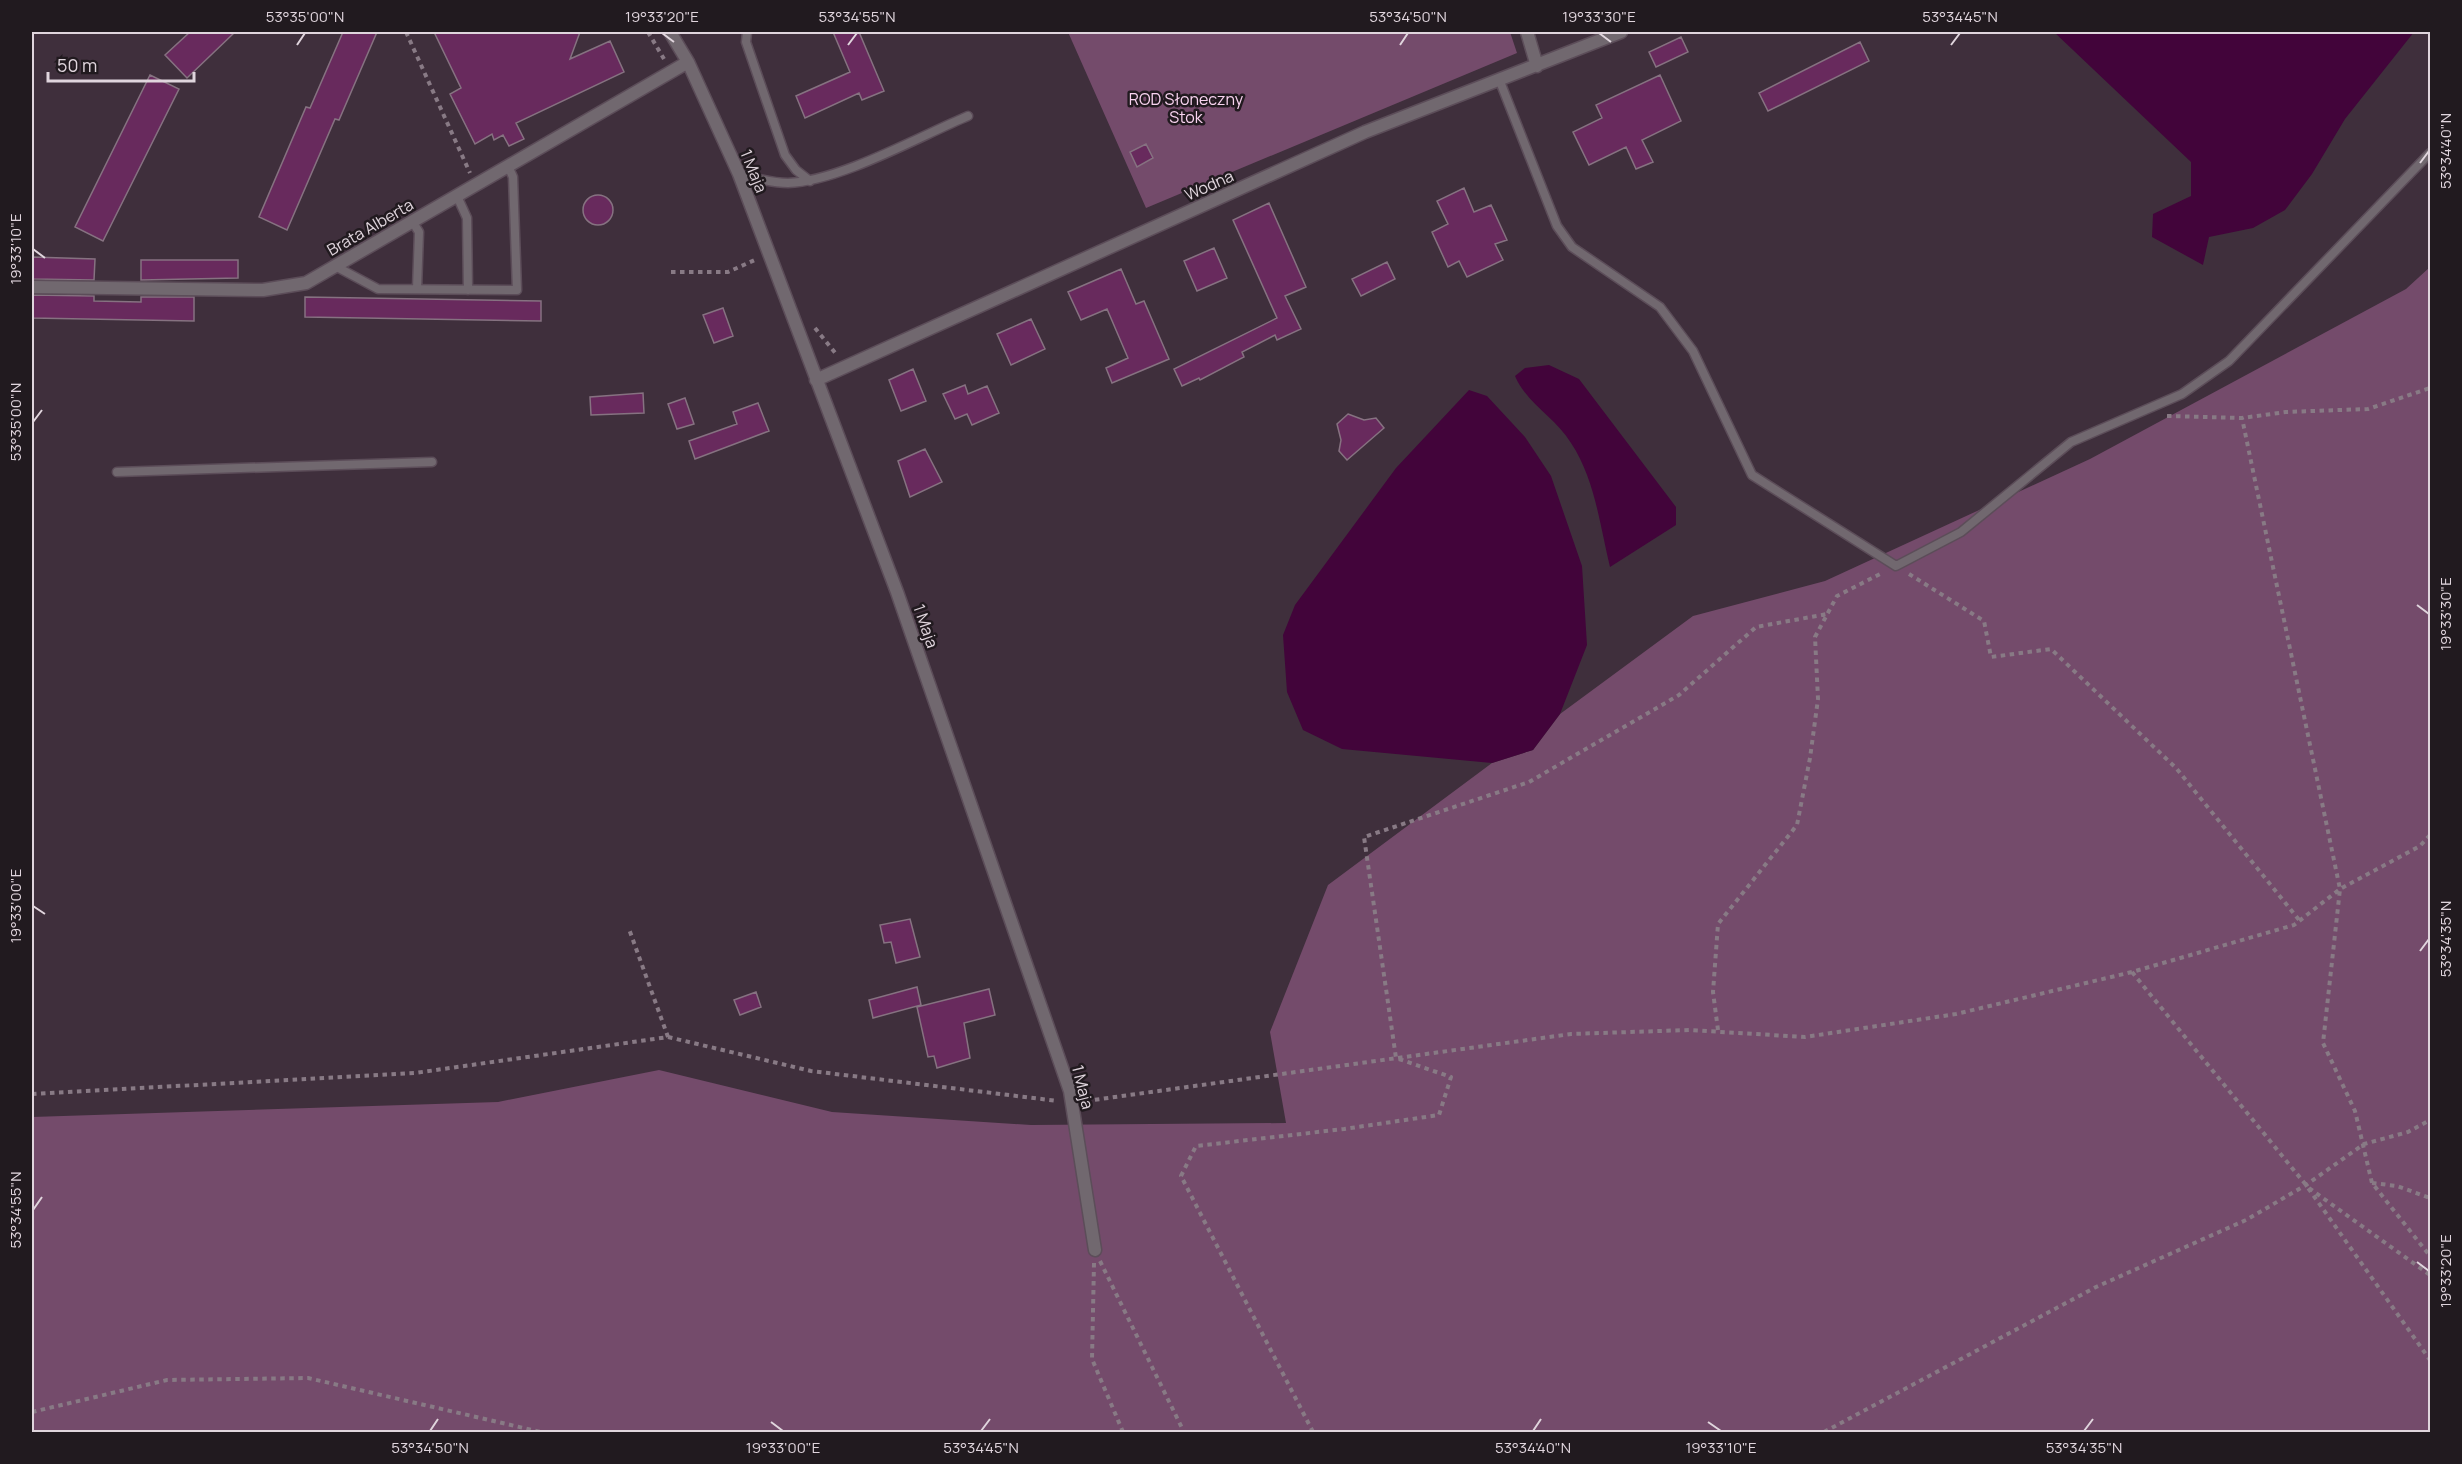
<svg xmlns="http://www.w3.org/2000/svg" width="2462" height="1464" viewBox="0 0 2462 1464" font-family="Manrope,sans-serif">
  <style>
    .green { fill: #744b6b }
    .water { fill: #42043a }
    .building { fill: #682a5d; stroke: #867281; stroke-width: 1.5 }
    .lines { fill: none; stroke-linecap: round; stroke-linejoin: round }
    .service-casing { stroke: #5c4d59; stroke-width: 11 }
    .minor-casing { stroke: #5c4d59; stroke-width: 15 }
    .path { stroke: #887a85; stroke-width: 4; stroke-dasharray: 4.5 4.5; stroke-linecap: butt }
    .service { stroke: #71686f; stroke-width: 8 }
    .minor { stroke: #71686f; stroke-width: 12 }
    .ticks { fill: none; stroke: #e0d5dd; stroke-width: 2 }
    .labels { text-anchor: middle; stroke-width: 5; stroke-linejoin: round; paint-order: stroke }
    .park-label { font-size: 16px; fill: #f9d3f0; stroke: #211a1f }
    .street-label { font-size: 16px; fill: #e0d5dd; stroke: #211a1f }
    .neatline { fill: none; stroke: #e0d5dd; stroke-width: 2 }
    .ticks-label { font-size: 15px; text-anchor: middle; fill: #e0d5dd }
  </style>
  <rect width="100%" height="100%" fill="#3f2f3c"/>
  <path class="green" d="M1068,32H1510L1517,53L1146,208Z
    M2430,267V1432H32V1117L498,1102L659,1070L832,1112L1031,1125L1286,1123L1270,1032L1328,885L1492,763L1533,750L1560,714L1693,616L1825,581L2090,459L2406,289Z"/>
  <path class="water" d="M2054,32H2414L2345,119L2312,174L2285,210L2253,228L2209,237L2203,265L2152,237L2153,214L2191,196V162Z
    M1549,365L1579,379L1676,507V525L1610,567C1600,526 1595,479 1571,443C1555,417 1527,404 1515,376L1525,368Z
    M1469,390L1487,396L1525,437L1551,476L1582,566L1587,645L1560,714L1533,750L1492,763L1342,749L1303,730L1287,692L1283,635L1295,605L1396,468Z"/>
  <path class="building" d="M190,32H235L187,78L165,55Z
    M343,32H377L339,120L335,119L287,230L259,217L306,107L310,108Z
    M434,32H580L570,59L610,41L624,72L516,123L524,139L509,146L503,135L494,140L492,134L475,144L450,94L461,88Z
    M833,32H859L884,91L862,100L859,93L805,118L796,96L850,72Z
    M1681,37L1688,52L1656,67L1649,52Z
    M1860,42L1869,61L1768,111L1759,93Z
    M150,75L179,89L103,241L75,227Z
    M1660,75L1681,121L1642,140L1653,162L1636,169L1626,147L1589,165L1573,132L1602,118L1596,105Z
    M1146,144L1153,158L1137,167L1130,152Z
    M1464,188L1474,212L1491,205L1507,240L1495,244L1503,260L1467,277L1459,261L1448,267L1432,232L1448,224L1437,201Z
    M583 210a15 15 0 1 1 30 0a15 15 0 1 1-30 0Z
    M1269,203L1306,287L1285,296L1301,329L1277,340L1275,335L1242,352L1244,357L1200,380L1199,378L1182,386L1174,369L1277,318L1233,220Z
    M1214,248L1227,278L1197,291L1184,261Z
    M32,257L95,259L94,280L32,279Z
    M141,260H238V278L141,280Z
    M1387,262L1395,279L1361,296L1352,279Z
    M1121,269L1136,304L1144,301L1169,359L1112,383L1106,368L1128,358L1107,309L1081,320L1068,292Z
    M32,295L94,296V301L141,302V297H194V321L32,318Z
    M305,297L541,301V321L305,317Z
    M723,308L733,336L714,343L703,315Z
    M1031,319L1045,349L1011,365L997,334Z
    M913,369L926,401L901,411L889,380Z
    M965,385L968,394L987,386L999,413L972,425L967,414L955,419L943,394Z
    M643,393L644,413L591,415L590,397Z
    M685,398L694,424L677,429L668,404Z
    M758,403L769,431L695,459L689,441L737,424L733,412Z
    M1348,414L1364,420L1376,418L1384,428L1347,460L1339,451L1341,440L1337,424Z
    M925,449L942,482L910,497L898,461Z
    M910,919L920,957L896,963L891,942L884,943L880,925Z
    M917,987L921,1005L873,1018L869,1000Z
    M989,989L995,1015L964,1023L970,1058L937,1068L934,1056L928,1057L917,1007Z
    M756,992L761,1007L740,1015L734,1000Z"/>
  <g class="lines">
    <defs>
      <path id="service" d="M747,32L746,42L785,155L796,170L810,181
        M1499,79L1557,226L1572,247L1660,307L1693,351L1752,475L1896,566L1961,532L2071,442L2182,394L2229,361L2430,153
        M739,174C755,178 771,183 788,183C840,181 918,137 968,116
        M457,196L467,218L468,290
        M412,221L419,232L417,289
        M335,266L378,289L517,290L513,177L508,166
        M117,472L432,462"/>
      <path id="minor" d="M670,32L688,62L739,174L897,592L1070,1091L1095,1250
        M1527,32L1537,66
        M32,287L263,290L306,283L688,62
        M816,380L1365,132L1621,32"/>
    </defs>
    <use href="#service" class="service-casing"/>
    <use href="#minor" class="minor-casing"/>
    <path class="path" d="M406,32L470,173
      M648,32L664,59
      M671,272H728L757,259
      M815,328L837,355
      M2167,416L2242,418L2286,412L2368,409L2430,388
      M1909,574L1984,621L1991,657L2051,649L2176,768L2300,921
      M2430,835L2420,846L2340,889L2323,1043L2355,1111L2372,1183L2430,1256
      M2132,972L2306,1185L2430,1360
      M1718,1030L1713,992L1718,924L1797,825L1810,758L1818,699L1815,637L1837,596L1882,573
      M668,1037L811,1071L1058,1101
      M32,1094L415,1073L668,1037L629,929
      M1086,1101L1571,1034L1689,1030L1805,1037L1956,1014L2132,972L2294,925L2340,889L2242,418
      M2372,1183L2397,1186L2430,1198
      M2309,1188L2430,1275
      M1100,1261L1184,1432
      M1094,1263L1092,1359L1123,1432
      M32,1412L167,1380L308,1378L541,1432
      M1313,1432L1181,1176L1196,1146L1344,1129L1439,1115L1451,1077L1396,1058L1364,837L1529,782L1679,695L1756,627L1827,614
      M1824,1432L2096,1287L2246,1220L2306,1185L2364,1144L2408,1132L2430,1120"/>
    <use href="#service" class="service"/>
    <use href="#minor" class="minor"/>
  </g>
  <path class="ticks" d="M662,33L674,42M1599,33L1611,42M297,45L305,33M848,45L857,33M1400,45L1408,33M1951,45L1960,33M2420,163L2429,151M33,249L45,258M33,422L42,410M2417,605L2429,614M33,906L45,914M2420,951L2429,939M33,1210L42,1197M2417,1262L2429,1271M771,1422L783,1431M1708,1422L1721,1431M430,1431L438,1419M981,1431L990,1419M1533,1431L1541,1419M2084,1431L2093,1419"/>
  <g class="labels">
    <g class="park-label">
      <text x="1186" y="105">ROD Słoneczny<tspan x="1186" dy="18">Stok</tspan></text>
    </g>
    <g class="street-label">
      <text transform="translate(754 171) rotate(68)" y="6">1 Maja</text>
      <text transform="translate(1209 185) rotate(-24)" y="6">Wodna</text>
      <text transform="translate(370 227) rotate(-30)" y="6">Brata Alberta</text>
      <text transform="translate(926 626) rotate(71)" y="6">1 Maja</text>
      <text transform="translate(1083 1087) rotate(76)" y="6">1 Maja</text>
    </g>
  </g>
  <rect width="2462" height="1464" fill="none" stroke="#211a1f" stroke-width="66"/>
  <path d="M48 72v9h146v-9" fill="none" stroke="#e0d5dd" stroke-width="3"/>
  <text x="57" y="72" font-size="18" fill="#e0d5dd" stroke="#211a1f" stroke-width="4.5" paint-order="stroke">50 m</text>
  <rect x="33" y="33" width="2396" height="1398" class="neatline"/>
  <g class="ticks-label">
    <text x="305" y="22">53°35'00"N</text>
    <text x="662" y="22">19°33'20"E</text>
    <text x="857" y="22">53°34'55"N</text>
    <text x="1408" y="22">53°34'50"N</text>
    <text x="1599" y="22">19°33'30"E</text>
    <text x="1960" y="22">53°34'45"N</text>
    <text transform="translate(2446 151) rotate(-90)" y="5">53°34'40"N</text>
    <text transform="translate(16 249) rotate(-90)" y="5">19°33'10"E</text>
    <text transform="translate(16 422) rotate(-90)" y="5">53°35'00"N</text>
    <text transform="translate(2446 614) rotate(-90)" y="5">19°33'30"E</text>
    <text transform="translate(16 906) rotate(-90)" y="5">19°33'00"E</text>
    <text transform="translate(2446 939) rotate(-90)" y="5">53°34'35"N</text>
    <text transform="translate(16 1210) rotate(-90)" y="5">53°34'55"N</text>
    <text transform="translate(2446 1271) rotate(-90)" y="5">19°33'20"E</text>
    <text x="430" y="1453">53°34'50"N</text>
    <text x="783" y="1453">19°33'00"E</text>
    <text x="981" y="1453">53°34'45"N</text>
    <text x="1533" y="1453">53°34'40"N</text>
    <text x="1721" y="1453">19°33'10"E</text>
    <text x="2084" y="1453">53°34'35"N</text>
  </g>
</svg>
